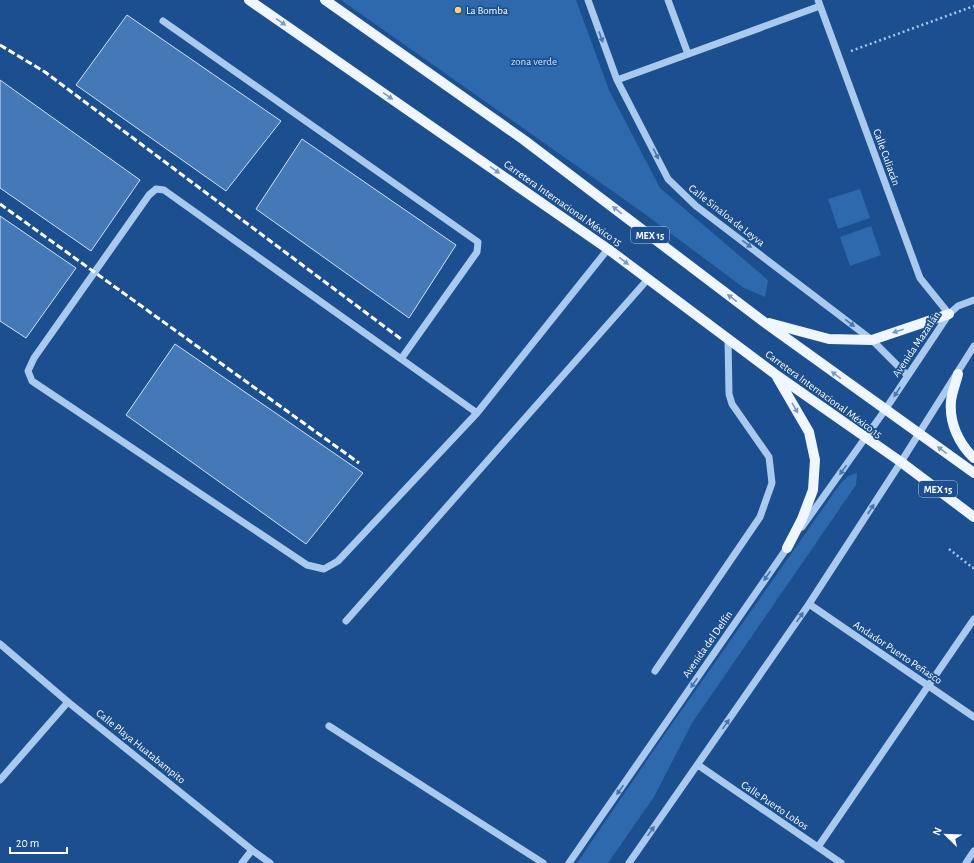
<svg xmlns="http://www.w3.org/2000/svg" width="974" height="863" viewBox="0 0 974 863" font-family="'Alegreya Sans',sans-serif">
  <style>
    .green { fill: #2e69ad }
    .building { fill: #4478b7; stroke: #cfe3fa }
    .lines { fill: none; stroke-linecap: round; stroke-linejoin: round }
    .path { stroke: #a9c9ee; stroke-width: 2.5; stroke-dasharray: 2 3; stroke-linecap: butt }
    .minor { stroke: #a9c9ee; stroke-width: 7 }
    .major { stroke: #f0f6ff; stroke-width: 10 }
    .rail { stroke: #fff; stroke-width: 3; stroke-dasharray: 7 3; stroke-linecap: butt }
    .oneway { fill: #7b9ac1 }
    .oneway2 { fill: #4674ac }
    .poi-dot { fill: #ffd166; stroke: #1b4f8f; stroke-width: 1.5 }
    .labels { text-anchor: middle; stroke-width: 3.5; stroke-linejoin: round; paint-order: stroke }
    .shield { fill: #1b4f8f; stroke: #bbcadd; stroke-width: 1 }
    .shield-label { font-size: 10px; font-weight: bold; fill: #fff }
    .poi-label { font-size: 11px; fill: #fff; stroke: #1b4f8f; text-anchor: start }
    .park-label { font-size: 11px; fill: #cfe3fa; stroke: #1b4f8f }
    .street-label { font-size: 11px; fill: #fff; stroke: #1b4f8f }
  </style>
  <rect width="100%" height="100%" fill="#1b4f8f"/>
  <path class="green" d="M341,0H576L609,90L660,188L768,280L765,297L744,288L642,212Z
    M860,189L870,218L838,229L828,199Z
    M871,226L881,255L850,266L840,237Z
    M857,473L856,485L692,723L654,797L608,863H577L660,741L840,484L848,476Z"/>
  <path class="building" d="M127,15L281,121L226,191L76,85Z
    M0,80L140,180L91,251L0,188Z
    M302,139L456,245L409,318L256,209Z
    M0,216L76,268L26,338L0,321Z
    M175,344L363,473L306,544L126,415Z"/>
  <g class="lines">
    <path class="path" d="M851,51L974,6
      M949,549L973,568L974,566"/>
    <path class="minor" d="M588,0L617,80L668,179L696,206L872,340L907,375
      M668,0L688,54
      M818,0L920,278L949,314
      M163,21L478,242L477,252L401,359
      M617,80L820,6
      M477,413L164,190L156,189L149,195L34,358L28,371L32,381L307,565L324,569L338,561L477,413L608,249
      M802,527L885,410L949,314L958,306L974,300
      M809,604L974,717
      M346,621L648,279
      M0,644L68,702L252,850L270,863
      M655,671L760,517L772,483L769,457L732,404L729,394L728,339
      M329,726L543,863
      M698,765L841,863
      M0,780L68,702
      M818,847L974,619
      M242,863L252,850
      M569,863L789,545
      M629,863L809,604L901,462L974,346
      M966,863L974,851"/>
    <path class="major" d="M249,0L608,249L775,374L901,462L974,517
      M325,0L524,140L764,322L974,473
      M769,323L829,339L872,340L949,314
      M958,374C956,383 952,392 951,401C949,423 959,444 974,458
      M777,377L809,432L815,460L813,490L802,519L787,548"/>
    <path class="rail" d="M0,45L45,72L401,339
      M0,204L359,463"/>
  </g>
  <defs><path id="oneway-solid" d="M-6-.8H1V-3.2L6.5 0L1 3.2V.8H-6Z"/></defs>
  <g class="oneway">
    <use href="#oneway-solid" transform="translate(281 22) rotate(35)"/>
    <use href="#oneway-solid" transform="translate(388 96) rotate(35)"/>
    <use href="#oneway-solid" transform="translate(495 170) rotate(35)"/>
    <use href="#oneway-solid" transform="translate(617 210) rotate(-143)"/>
    <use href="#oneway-solid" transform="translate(624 261) rotate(37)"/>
    <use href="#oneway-solid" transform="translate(732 298) rotate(-143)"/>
    <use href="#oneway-solid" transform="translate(898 331) rotate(162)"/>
    <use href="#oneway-solid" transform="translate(836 375) rotate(-144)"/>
    <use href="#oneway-solid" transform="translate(795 408) rotate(60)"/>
    <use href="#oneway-solid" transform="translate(942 450) rotate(-144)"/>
  </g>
  <g class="oneway2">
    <use href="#oneway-solid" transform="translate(601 37) rotate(70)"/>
    <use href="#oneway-solid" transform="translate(656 154) rotate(63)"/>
    <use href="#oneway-solid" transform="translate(747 244) rotate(37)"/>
    <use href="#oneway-solid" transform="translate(850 323) rotate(37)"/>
    <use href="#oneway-solid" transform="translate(897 392) rotate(123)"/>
    <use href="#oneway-solid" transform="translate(843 470) rotate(126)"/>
    <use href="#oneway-solid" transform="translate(871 509) rotate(-57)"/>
    <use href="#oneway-solid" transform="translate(767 576) rotate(125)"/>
    <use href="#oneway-solid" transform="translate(800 617) rotate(-55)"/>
    <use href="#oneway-solid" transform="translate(694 683) rotate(125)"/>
    <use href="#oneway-solid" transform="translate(726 724) rotate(-55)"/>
    <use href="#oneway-solid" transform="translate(620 790) rotate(125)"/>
    <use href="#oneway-solid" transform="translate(651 831) rotate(-55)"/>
  </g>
  <circle class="poi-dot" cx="458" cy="10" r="4"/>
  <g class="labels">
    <g class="shield">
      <rect x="631" y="227" width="38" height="16" rx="3"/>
      <rect x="919" y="481" width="38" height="16" rx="3"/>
    </g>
    <g class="shield-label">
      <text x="650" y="239">MEX 15</text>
      <text x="938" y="493">MEX 15</text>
    </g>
    <g class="poi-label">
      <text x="466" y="14">La Bomba</text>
    </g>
    <g class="park-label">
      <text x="534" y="65">zona verde</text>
    </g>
    <g class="street-label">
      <text transform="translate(887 157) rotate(70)" y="4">Calle Culiacán</text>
      <text transform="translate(563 203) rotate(35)" y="4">Carretera Internacional México 15</text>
      <text transform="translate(727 215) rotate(38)" y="4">Calle Sinaloa de Leyva</text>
      <text transform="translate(916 344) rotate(-56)" y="4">Avenida Mazatlán</text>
      <text transform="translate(824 394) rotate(36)" y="4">Carretera Internacional México 15</text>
      <text transform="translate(707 644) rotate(-55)" y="4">Avenida del Delfín</text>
      <text transform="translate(898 652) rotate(34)" y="4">Andador Puerto Peñasco</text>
      <text transform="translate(141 746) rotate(39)" y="4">Calle Playa Huatabampito</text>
      <text transform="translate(775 805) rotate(34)" y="4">Calle Puerto Lobos</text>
    </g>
  </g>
  <g transform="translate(946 835) rotate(293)" stroke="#1b4f8f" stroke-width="3" paint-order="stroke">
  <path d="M0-3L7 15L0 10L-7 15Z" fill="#ffffff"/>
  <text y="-6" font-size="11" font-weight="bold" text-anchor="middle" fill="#ffffff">N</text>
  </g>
  <path d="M10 847v6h57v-6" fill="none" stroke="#ffffff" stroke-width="2"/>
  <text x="16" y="847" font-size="12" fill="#ffffff" stroke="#1b4f8f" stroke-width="3" paint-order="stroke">20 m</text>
</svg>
